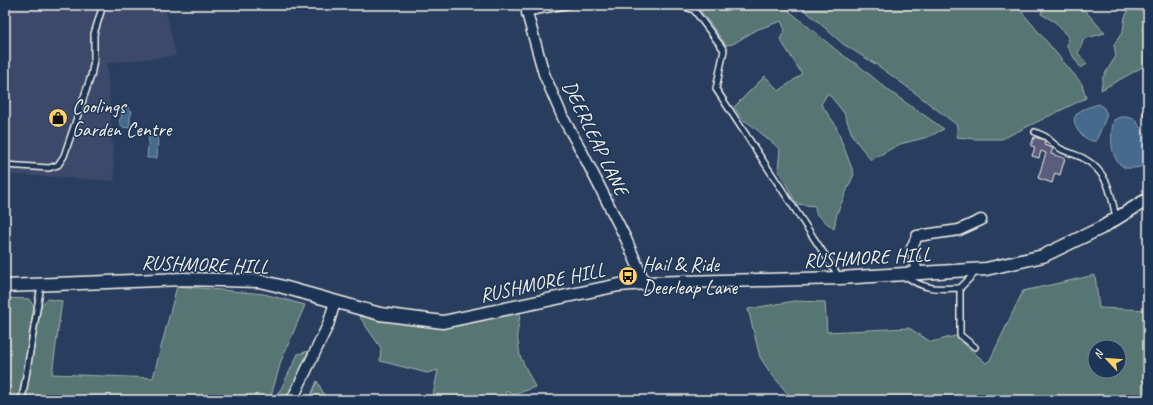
<svg xmlns="http://www.w3.org/2000/svg" width="1153" height="405" viewBox="0 0 1153 405" font-family="Caveat,sans-serif">
  <style>
    .built { fill: #3c496a }
    .green { fill: #567573; stroke: #a5b3ae; fill-rule: evenodd }
    .water { fill: #456b8d; stroke: #8ba1b1 }
    .building { fill: #5b5b7c; stroke: #f4f1e8 }
    .lines { fill: none; stroke-linecap: round; stroke-linejoin: round }
    .service-casing { stroke: #f4f1e8; stroke-width: 8 }
    .minor-casing { stroke: #f4f1e8; stroke-width: 13 }
    .tertiary-casing { stroke: #f4f1e8; stroke-width: 15 }
    .service { stroke: #1d3557; stroke-width: 5 }
    .minor { stroke: #1d3557; stroke-width: 10 }
    .tertiary { stroke: #1d3557; stroke-width: 12 }
    .labels { text-anchor: middle; stroke-width: 3; stroke-linejoin: round; paint-order: stroke }
    .poi-label { font-size: 20px; fill: #f4f1e8; stroke: #1d3557; text-anchor: start }
    .street-label { font-size: 20px; fill: #f4f1e8; stroke: #1d3557 }
  </style>
  <rect width="100%" height="100%" fill="#293d5e"/>
  <filter id="ink" filterUnits="userSpaceOnUse"><feTurbulence type="fractalNoise" baseFrequency=".025" numOctaves="2"/><feDisplacementMap in="SourceGraphic" scale="8" xChannelSelector="R" yChannelSelector="G"/><feConvolveMatrix kernelMatrix="1 2 1 2 8 2 1 2 1" color-interpolation-filters="sRGB"/></filter>
  <g filter="url(#ink)">
    <path class="built" d="M5,5H165L176,56L107,63L115,181L5,174Z"/>
    <path class="green" d="M692,5H782L841,54L858,65L892,93L944,129L928,137L900,144L871,160L853,137L844,113L828,93L821,104L835,124L854,174L837,213L834,229L816,214L815,206L797,204L778,170L780,149L750,124L742,119L734,107L765,76L779,91L802,74L780,39L785,30L781,21L756,30L733,44L726,45L698,7Z
      M799,5H1016L1082,84L1086,98L1002,139H974L957,137V125L910,89L877,65L843,44Z
      M1043,5H1080L1105,33L1084,39L1078,53L1087,64L1081,68L1067,47L1068,37L1055,22L1041,14Z
      M1129,9L1148,12V64L1101,90L1103,77L1116,56L1114,45L1123,31L1125,17Z
      M1095,275L1099,308L1148,310V400H793L769,371L760,357L748,309L794,301L825,302L827,332L909,328L931,342L955,336L986,363L990,360L1023,291ZM1095,347H1119V371H1095Z
      M177,286L264,294L305,305L281,361L270,400H25L41,306L47,299L62,301L52,374L153,378Z
      M5,298L29,299L34,307L19,398L5,395Z
      M521,309L517,334L520,356L535,387L514,395L506,391V400H432L438,370L427,373L380,361L381,348L359,316L366,314L445,325Z
      M312,350L288,400H271L281,389L298,354Z
      M317,381L327,400H309Z"/>
    <path class="water" d="M1099,104L1104,108L1107,115L1096,141C1085,143 1069,124 1076,115C1080,109 1092,106 1099,104Z
      M128,107L132,111L130,118V128L122,127L119,121L122,116L120,110L124,108Z
      M1121,117C1144,117 1134,127 1148,137V162L1145,166C1140,167 1132,169 1126,168C1109,162 1110,134 1114,120Z
      M149,135L158,136L157,158H147Z"/>
    <path class="building" d="M1034,137L1045,140L1044,145L1053,148L1051,154L1065,158L1060,175L1055,173L1052,183L1038,178L1046,153L1041,151L1039,158L1032,156L1035,147L1031,146Z"/>
    <g class="lines">
      <defs>
        <path id="service" d="M679,5L694,10L724,50L716,89L840,278
          M527,13L570,5
          M1147,114H1148
          M1035,132C1039,134 1043,135 1046,137C1052,142 1056,147 1063,150C1070,153 1077,155 1083,158C1108,172 1111,193 1116,218
          M5,165L49,168L58,165L64,156L91,76L94,60V34L103,5
          M905,275C922,290 938,289 960,288
          M975,347L960,335V288L976,272
          M22,400L41,285"/>
        <path id="minor" d="M527,5V13L544,74L563,118L581,150L626,239L645,283
          M917,274L912,248L917,236L959,230L981,220
          M292,400L328,325L335,302"/>
        <path id="tertiary" d="M5,286L183,279L259,281L276,285L380,314L443,322L619,285L645,283L840,278L986,269L1043,256L1101,228L1148,199"/>
      </defs>
      <use href="#service" class="service-casing"/>
      <use href="#minor" class="minor-casing"/>
      <use href="#tertiary" class="tertiary-casing"/>
      <use href="#service" class="service"/>
      <use href="#minor" class="minor"/>
      <use href="#tertiary" class="tertiary"/>
    </g>
  </g>
  <defs>
    <symbol id="shop-disc" viewBox="-11 -11 22 22"><circle r="9.5" fill="#ffd166" stroke="#1d3557"/><path d="M-5-2.5h2.3a2.7 3.5 0 0 1 5.4 0H5L5.5 6h-11ZM-1.5-2.5h3a1.5 2.3 0 0 0-3 0Z" fill="#111"/></symbol>
    <symbol id="bus-disc" viewBox="-11 -11 22 22"><circle r="9.5" fill="#ffd166" stroke="#1d3557"/><path d="M-5-6H5V4H4V6H2V4H-2V6H-4V4H-5ZM-3.5-4V0h7V-4ZM-3.5 1.2v1.5H-2V1.2ZM2 1.2v1.5H3.5V1.2Z" fill="#111"/></symbol>
  </defs>
  <g fill-rule="evenodd">
    <use href="#shop-disc" x="47" y="107" width="22" height="22"/>
    <use href="#bus-disc" x="617" y="265" width="22" height="22"/>
  </g>
  <g class="labels">
    <g class="poi-label">
      <text x="72" y="113">Coolings<tspan x="72" dy="23">Garden Centre</tspan></text>
      <text x="642" y="271">Hail &amp; Ride<tspan x="642" dy="23">Deerleap Lane</tspan></text>
    </g>
    <g class="street-label">
      <text transform="translate(596 138) rotate(64)" y="7">DEERLEAP LANE</text>
      <text transform="translate(867 257) rotate(-3)" y="7">RUSHMORE HILL</text>
      <text transform="translate(205 264) rotate(2)" y="7">RUSHMORE HILL</text>
      <text transform="translate(542 282) rotate(-12)" y="7">RUSHMORE HILL</text>
    </g>
  </g>
  <rect width="1153" height="405" fill="none" stroke="#1d3557" stroke-width="20"/>
  <rect x="10" y="10" width="1133" height="385" fill="none" stroke="#f4f1e8" stroke-width="1.5" filter="url(#ink)"/>
  <g transform="translate(1107 359) rotate(296)"><circle r="19" fill="#1d3557" stroke="#738091"/>
  <path d="M0-3L7 15L0 10L-7 15Z" fill="#ffd166"/>
  <text y="-6" font-size="11" font-weight="bold" text-anchor="middle" fill="#f4f1e8">N</text>
  </g>
</svg>
